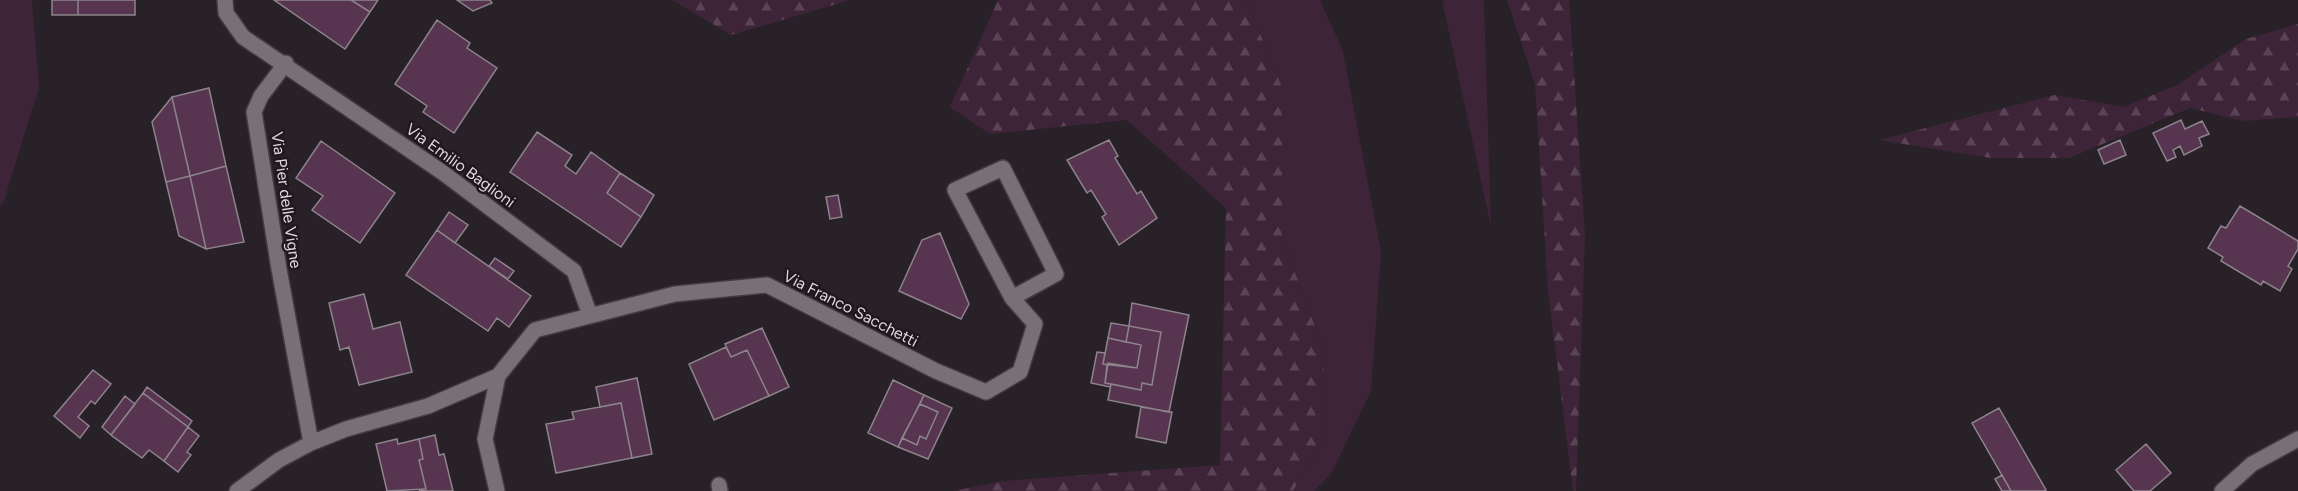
<svg xmlns="http://www.w3.org/2000/svg" width="2298" height="491" viewBox="0 0 2298 491" font-family="Figtree,sans-serif">
  <style>
    .green { fill: #3e2439 }
    .forest { fill: url(#forest-firs) }
    .building { fill: #573550; stroke: #8d848b; stroke-width: 1.5 }
    .lines { fill: none; stroke-linecap: round; stroke-linejoin: round }
    .street-casing { stroke: #423c41; stroke-width: 18 }
    .street { stroke: #797076; stroke-width: 15 }
    .labels { text-anchor: middle; stroke-width: 5; stroke-linejoin: round; paint-order: stroke }
    .street-label { font-size: 16px; fill: #dfd9dd; stroke: #1f181d }
  </style>
  <defs>
    <pattern id="forest-firs" width="22" height="20" patternUnits="userSpaceOnUse" patternTransform="scale(1.5)"><rect width="22" height="20" fill="#3e2439"/><path d="M5 1l3.5 6h-7zM16 11l3.5 6h-7z" fill="#594355"/></pattern>
  </defs>
  <rect width="100%" height="100%" fill="#282127"/>
  <path class="green" d="M0,0H32L39,87L3,204L0,206Z
    M1246,0H1320L1343,51L1381,252L1371,391L1331,474L1314,491H1293L1320,445L1325,354L1282,237V87Z
    M1442,0H1484L1491,227Z"/>
  <path class="forest" d="M672,0H850L731,35Z
    M998,0H1246L1282,87V237L1325,354L1320,445L1293,491H954L1003,481L1220,465L1226,208L1127,120L990,134L950,107Z
    M1507,0H1569L1585,235L1576,491H1573L1548,290L1535,84Z
    M2298,24V117L2244,121L2190,108L2069,158H1991L1879,140L2055,95L2124,107L2179,84L2246,39Z"/>
  <path class="building" d="M52,0H78V15H52Z
    M78,0H135V15H78Z
    M274,0H351L370,12L345,49Z
    M351,0H378L370,12Z
    M457,0H490L492,3L473,11Z
    M437,20L470,43L467,48L497,68L454,133L423,112L427,106L395,84Z
    M209,88L226,166L190,176L172,97Z
    M172,97L190,176L166,182L152,122Z
    M2181,120L2185,129L2202,121L2209,134L2199,138L2202,146L2184,155L2180,146L2173,150L2176,157L2167,161L2153,133Z
    M537,132L572,155L565,166L576,174L591,152L620,173L607,193L641,217L621,247L510,172Z
    M1109,140L1118,156L1115,158L1137,194L1141,191L1157,218L1119,245L1102,217L1106,214L1091,190L1087,193L1067,160Z
    M2120,140L2126,155L2104,164L2098,150Z
    M321,141L395,193L360,243L312,210L323,196L296,178Z
    M226,166L244,242L206,249L190,176Z
    M620,173L654,195L641,217L607,193Z
    M190,176L206,249L179,236L166,182Z
    M838,195L842,217L830,219L826,197Z
    M2240,206L2298,241V249L2288,266L2292,269L2280,291L2263,281L2261,285L2221,261L2223,257L2208,248L2221,226L2226,228Z
    M449,212L468,225L455,243L437,230Z
    M437,230L531,296L509,327L497,318L488,331L406,275Z
    M940,233L969,304L961,319L899,291L922,240Z
    M495,258L514,271L508,279L489,266Z
    M364,294L373,329L400,322L412,372L359,385L349,347L340,350L329,303Z
    M1132,303L1189,315L1169,412L1108,400L1111,384L1141,390L1142,383L1152,385L1161,332L1129,326Z
    M1111,323L1129,326L1126,342L1108,338Z
    M1129,326L1161,332L1152,385L1142,383L1141,390L1105,383L1108,363L1137,368L1141,345L1126,342Z
    M762,328L789,387L769,396L747,350L731,357L725,344Z
    M1108,338L1141,345L1137,368L1103,364Z
    M726,347L731,357L747,350L769,396L714,420L689,364Z
    M1097,352L1105,353L1103,364L1107,365L1105,383L1111,384L1110,387L1091,383Z
    M93,370L111,384L95,404L91,401L78,417L89,426L80,438L54,416Z
    M637,378L652,454L632,458L621,403L600,407L596,387Z
    M893,380L924,395L898,447L868,433Z
    M147,387L192,421L188,427L143,393Z
    M143,393L188,427L164,461L149,450L142,458L111,435Z
    M924,395L952,408L928,459L898,447L902,438L917,445L920,436L926,439L938,412L920,404Z
    M125,396L135,404L111,435L102,427Z
    M621,403L632,458L556,473L546,424L574,419L572,412Z
    M920,404L938,412L926,439L920,436L917,445L902,438Z
    M1141,407L1172,412L1166,443L1136,437Z
    M1999,408L2046,490L2044,491H2011L1972,423Z
    M188,427L199,436L187,452L191,455L178,472L164,461Z
    M435,435L439,455L444,454L453,491H419L426,489L419,460L423,459L419,439Z
    M397,439L398,444L419,439L423,459L419,460L426,489L387,491L376,444Z
    M2146,444L2171,473L2150,491H2134L2116,470Z
    M2002,475L2011,491H2002L1995,479Z"/>
  <g class="lines">
    <defs>
      <path id="street" d="M225,0L226,13L243,37L442,172L574,271L590,315
        M286,63L261,96L254,112L279,269L311,443
        M1003,168L1056,274L1012,298L955,190Z
        M719,485L720,491
        M237,491L279,460L311,443L346,429L428,406L498,376
        M497,491L485,439L498,376L535,330L675,294L767,285L936,371L986,392L1020,372L1035,324L1012,298
        M2222,491L2252,464L2298,439"/>
    </defs>
    <use href="#street" class="street-casing"/>
    <use href="#street" class="street"/>
  </g>
  <g class="labels">
    <g class="street-label">
      <text transform="translate(461 165) rotate(36)" y="6">Via Emilio Baglioni</text>
      <text transform="translate(287 200) rotate(82)" y="6">Via Pier delle Vigne</text>
      <text transform="translate(851 308) rotate(27)" y="6">Via Franco Sacchetti</text>
    </g>
  </g>
</svg>
